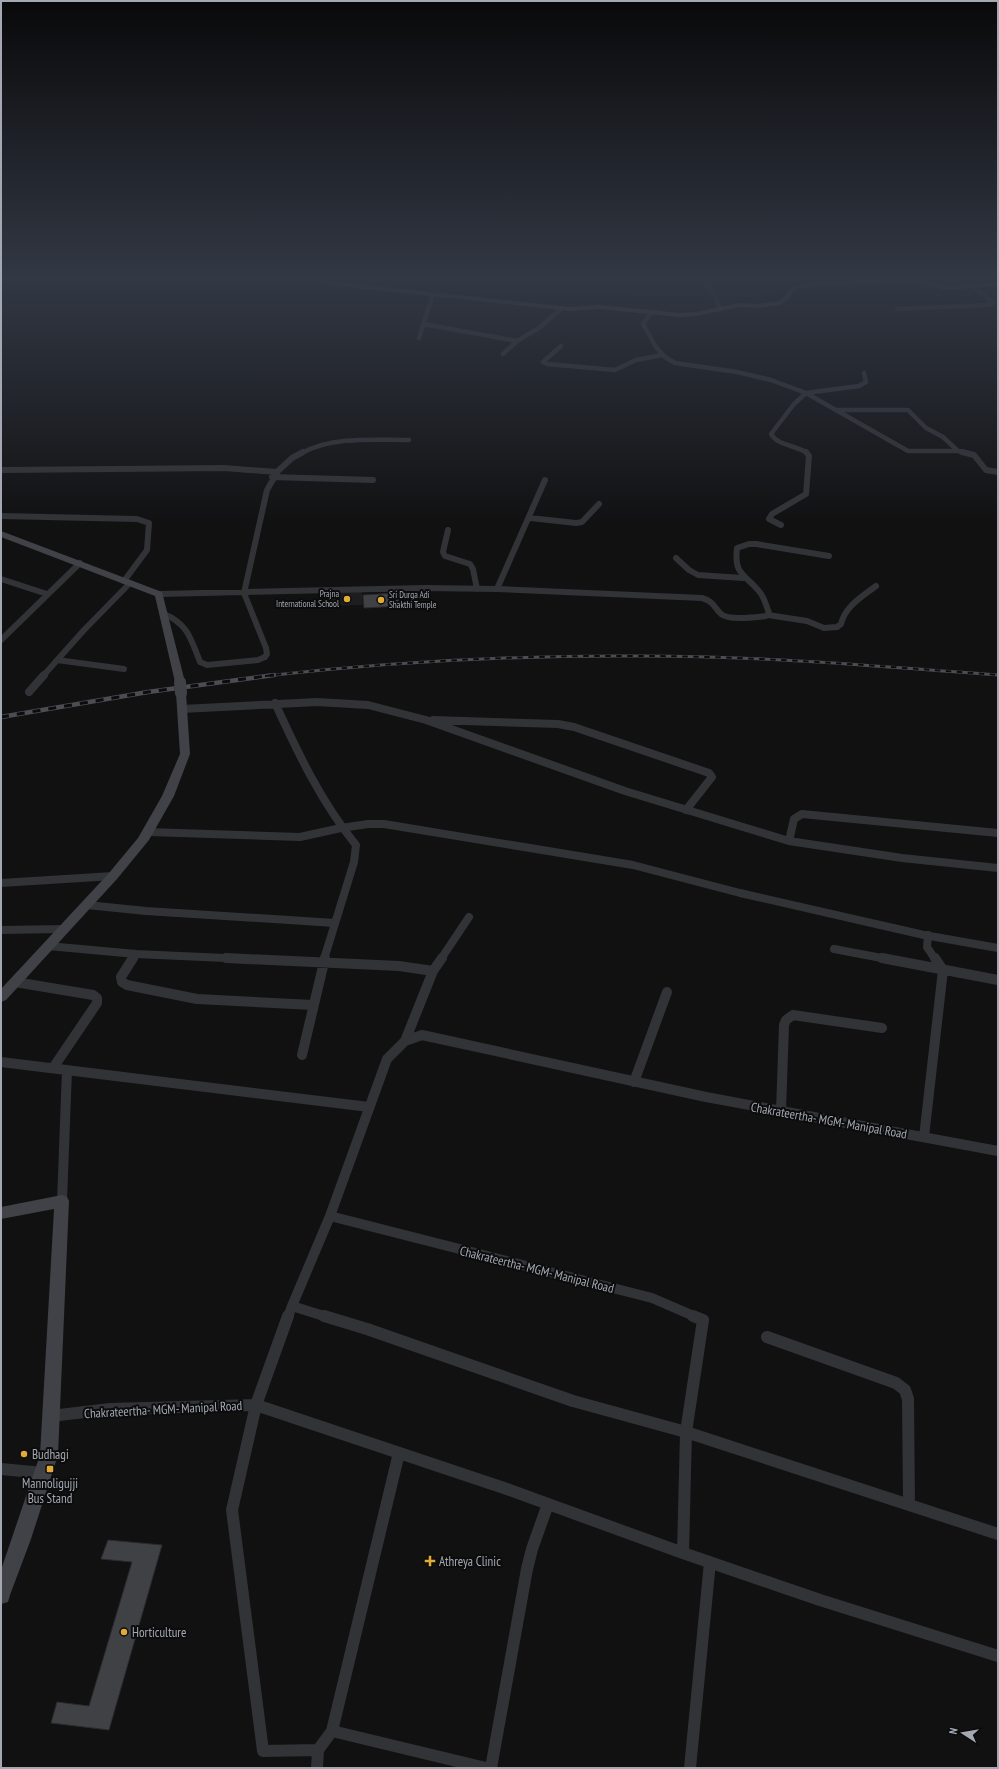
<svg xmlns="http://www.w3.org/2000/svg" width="999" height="1769" viewBox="0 0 999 1769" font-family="'PT Sans Narrow',sans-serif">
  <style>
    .built { fill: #1d1d1f }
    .green { fill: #1e251f }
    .building { fill: #404145; stroke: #2b2b2e }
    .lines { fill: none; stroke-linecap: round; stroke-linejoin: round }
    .street-far4 { stroke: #323337; stroke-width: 4.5 }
    .street-far3 { stroke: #323337; stroke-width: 6 }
    .street-far2 { stroke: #323337; stroke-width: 8 }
    .street-far1 { stroke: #323337; stroke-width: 10 }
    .street { stroke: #323337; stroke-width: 12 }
    .secondary { fill: #414247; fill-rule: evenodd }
    .rail-far1-casing { stroke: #4c4d52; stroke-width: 3 }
    .rail-casing { stroke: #4c4d52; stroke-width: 4.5 }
    .rail-far1 { stroke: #0c0c0d; stroke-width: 2; stroke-dasharray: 5.5; stroke-linecap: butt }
    .rail { stroke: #0c0c0d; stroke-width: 3; stroke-dasharray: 8; stroke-linecap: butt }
    .secondary-bridge { stroke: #414247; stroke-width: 12 }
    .poi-dot { fill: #e2ab39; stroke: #0c0c0d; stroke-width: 1.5 }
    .labels { text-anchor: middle; stroke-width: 4; stroke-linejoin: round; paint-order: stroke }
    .far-poi-label { font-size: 9px; fill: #a3a8b2; stroke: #0c0c0d; text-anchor: end }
    .near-street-label { font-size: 13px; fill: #a3a8b2; stroke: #0c0c0d }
    .near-poi-label { font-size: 13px; fill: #a3a8b2; stroke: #0c0c0d; text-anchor: start }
  </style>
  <rect width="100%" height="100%" fill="#111112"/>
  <path class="built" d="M362,591L363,605L331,606L330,593Z"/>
  <path class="green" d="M375,276H803L764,297L513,295Z"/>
  <path class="building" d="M398,593L399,606L364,608L363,595Z
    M108,1540L162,1545L109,1730L51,1723L57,1702L89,1706L132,1562L101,1559Z"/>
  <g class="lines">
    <path class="street-far4" d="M706,276L720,309
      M912,276L918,281
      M953,276L966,287
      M897,309L990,305L993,303L973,286
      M652,312L643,324L656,347L665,357L675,363L737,372L771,380L806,393L908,451H958L966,453
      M423,324L517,341
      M419,338L433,294
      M561,346L543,362L547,364L615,370L636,360L662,355
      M503,354L517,341L539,328L562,308
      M837,410H908L926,428L943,437L958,451
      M302,453C333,436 374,440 409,440
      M807,453C796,445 778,446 771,434L794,404L806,393L859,386L866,382L864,373"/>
    <path class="street-far3" d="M962,452L974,455L986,470L998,472
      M1,470L224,468L277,472
      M272,477L373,480
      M1,516L137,519L149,523L147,550L124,581
      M530,518L576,523L582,522L599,504
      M781,525L769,519L772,514L806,494L809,456L806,452
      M448,530L443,552L445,556L470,564L473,569L477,589
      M676,558L689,570L698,575L743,578
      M1,579L47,594
      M497,589L545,480
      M159,594L425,588L497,589L702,598C713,601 714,607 721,614C729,621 756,617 766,616L769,613C766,605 764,596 758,590C743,573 734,574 737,548L749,544H756L829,556
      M164,614C188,624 191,639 200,662L207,665L258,660L265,657L267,654L266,648L244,593L267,490L278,471L292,458L303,452
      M768,615L807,621L824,628L837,627L841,624C845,606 863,596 876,586
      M1,640L80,563
      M57,660L124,669
      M43,676L84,630L130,583"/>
    <path class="street-far2" d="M29,692L44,675
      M275,703C298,753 321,802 356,845L354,862L324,959
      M182,709L317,702L368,705L426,720L625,791L789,841L902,858L998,868
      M433,720L558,724L574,727L709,773L712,777L686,810
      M148,832L300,837L341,828L368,824H384L633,865L740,893L924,935L998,948
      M789,841L794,819L802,814L998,833
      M1,883L113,876
      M87,905L146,911L335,923
      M1,930L64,929
      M928,935L927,947L935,959
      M48,946L136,954L248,959
      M834,949L887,959
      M133,959L136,954
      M441,959L469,917"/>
    <path class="street-far1" d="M133,958L121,977L122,982L127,985L197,999L313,1005
      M226,958L399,966L433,971
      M882,958L998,980
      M15,982L93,995L97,998V1003L53,1068
      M405,1041L433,971L442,958
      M302,1055L325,958
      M1,1062L369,1107
      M634,1082L667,992
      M781,1111L784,1025L786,1020L793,1015L882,1028
      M924,1137L943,970L935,958
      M62,1201L67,1070
      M292,1306L330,1216
      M288,1317L292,1306L327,1317
      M696,1317L652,1298L330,1216L387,1059L405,1041L422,1035L706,1097L998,1151"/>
    <path class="street" d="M324,1316L367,1329L573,1401L686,1432L703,1320L693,1316
      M767,1337L896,1383L905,1390L908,1399L909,1505
      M51,1416L110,1409L256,1405L288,1316
      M1,1469L43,1473
      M683,1553L820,1600L998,1656
      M332,1731L399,1453
      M318,1750L332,1731L486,1768
      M317,1768L318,1750L263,1751L232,1510L256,1405L504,1488L683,1553L686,1432L998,1534
      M491,1768L527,1569L532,1549L548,1504
      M690,1768L710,1562"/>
    <path class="secondary" d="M1,276L82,278L134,276C117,288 25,280 1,278Z
      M295,276H307L337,282L570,307L599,305L680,313L696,312L739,303L758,304L778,301L784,297L788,290L793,287L819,281L918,279L945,286L998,282V286L945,290L918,283L819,285L797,289L793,292L789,299L780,305L758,308L739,307L696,316L680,317L599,309L570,311L337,286Z
      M1,531L162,592L185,682L184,684L180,685L175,682L155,596L1,537Z
      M181,690L186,693L190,754L174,796L149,840L117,879L6,1000L1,1002V989L109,873L138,838L162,796L180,754L176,693Z
      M62,1195L67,1197L69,1201L58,1455L31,1539L10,1595L8,1602L1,1604V1570L40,1455L54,1209L1,1219V1207Z"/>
    <defs>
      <path id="rail-far1" d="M265,676C390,662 515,655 641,656C760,656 879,666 998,675"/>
      <path id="rail" d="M1,717L148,692L274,675"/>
    </defs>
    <use href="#rail-far1" class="rail-far1-casing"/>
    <use href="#rail" class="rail-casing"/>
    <use href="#rail-far1" class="rail-far1"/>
    <use href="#rail" class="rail"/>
    <path class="secondary-bridge" d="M180,682L181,693"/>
  </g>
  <linearGradient id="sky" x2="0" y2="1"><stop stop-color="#09090a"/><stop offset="0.53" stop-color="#323844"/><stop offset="1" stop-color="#323844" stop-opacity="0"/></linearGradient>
  <rect width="999" height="524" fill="url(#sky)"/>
  <g class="poi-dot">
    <circle cx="347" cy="599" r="4"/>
    <circle cx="381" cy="600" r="4"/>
    <circle cx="24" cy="1454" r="4"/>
    <rect x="46" y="1465" width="8" height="8" rx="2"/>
    <path d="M428 1555h4v4h4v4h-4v4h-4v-4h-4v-4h4z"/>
    <circle cx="124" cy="1632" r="4"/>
  </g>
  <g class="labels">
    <g class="far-poi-label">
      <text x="339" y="597">Prajna<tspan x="339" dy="10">International School</tspan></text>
      <text x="389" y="598" text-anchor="start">Sri Durga Adi<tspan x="389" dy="10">Shakthi Temple</tspan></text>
    </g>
    <g class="near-street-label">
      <text transform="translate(829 1120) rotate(10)" y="5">Chakrateertha- MGM- Manipal Road</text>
      <text transform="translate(537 1269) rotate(14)" y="5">Chakrateertha- MGM- Manipal Road</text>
      <text transform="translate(163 1409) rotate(-3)" y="5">Chakrateertha- MGM- Manipal Road</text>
    </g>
    <g class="near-poi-label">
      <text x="32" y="1459">Budhagi</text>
      <text x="50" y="1488" text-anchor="middle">Mannoligujji<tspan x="50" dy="15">Bus Stand</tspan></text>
      <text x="439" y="1566">Athreya Clinic</text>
      <text x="132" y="1637">Horticulture</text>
    </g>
  </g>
  <rect width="999" height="1769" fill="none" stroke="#a3a8b2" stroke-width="4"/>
  <g transform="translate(963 1733) rotate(282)" stroke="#0c0c0d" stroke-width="3" paint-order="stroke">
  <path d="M0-3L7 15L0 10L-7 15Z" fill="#a3a8b2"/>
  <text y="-6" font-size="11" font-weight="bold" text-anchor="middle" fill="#a3a8b2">N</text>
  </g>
</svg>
